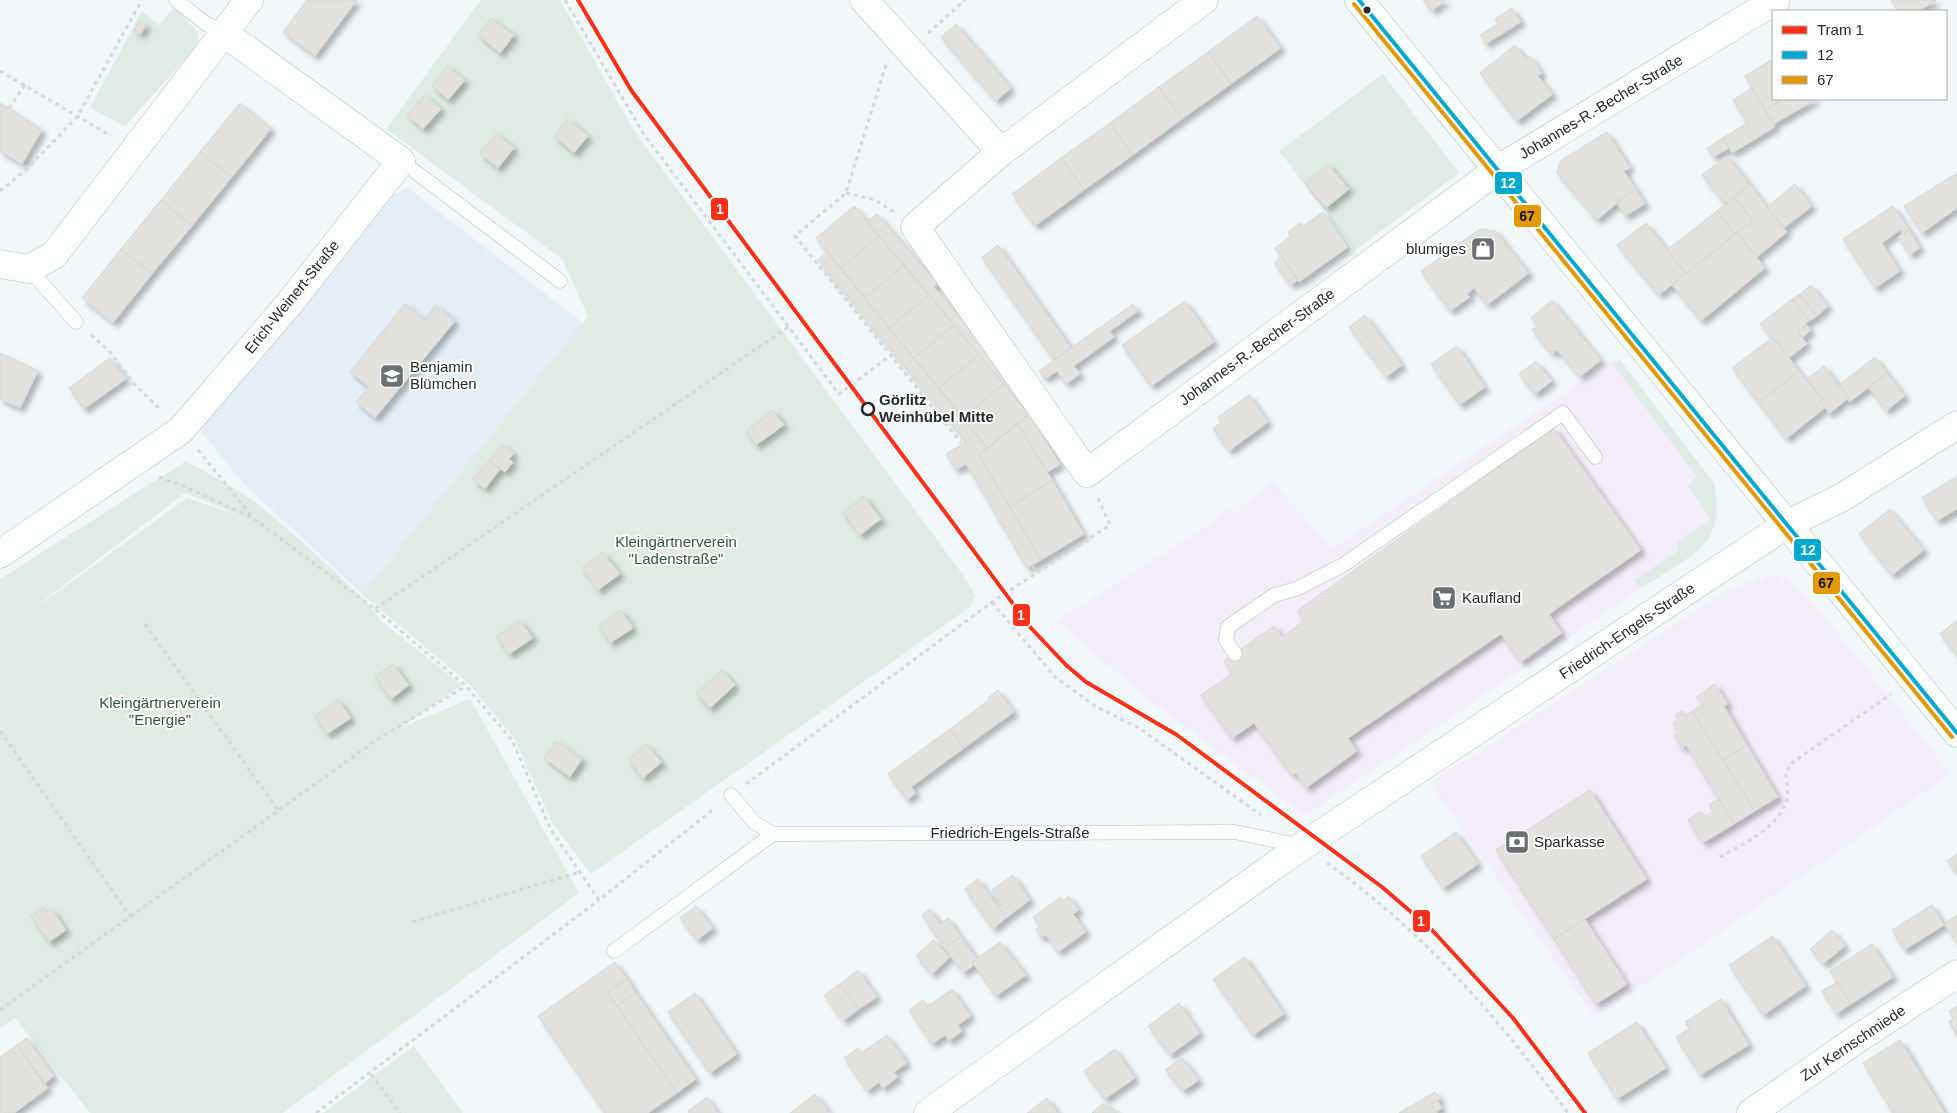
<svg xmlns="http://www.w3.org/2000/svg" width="1957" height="1113" viewBox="0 0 1957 1113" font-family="Helvetica,sans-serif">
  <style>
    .commercial { fill: #f3eefa }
    .built { fill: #e3eef7 }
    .green { fill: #dfebe5; fill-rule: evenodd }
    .building { fill: #e3e2de; stroke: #d5d6d6; filter: url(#shadow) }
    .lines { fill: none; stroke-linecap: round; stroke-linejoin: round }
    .lane-casing { stroke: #b7bbbe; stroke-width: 15 }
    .street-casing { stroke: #b7bbbe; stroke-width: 29 }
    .primary-casing { stroke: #b7bbbe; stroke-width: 29 }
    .path { stroke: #d6d7d8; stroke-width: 3; stroke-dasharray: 4 4; stroke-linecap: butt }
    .lane { stroke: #fdfefe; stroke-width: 14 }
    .street { stroke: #fdfefe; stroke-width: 28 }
    .primary { stroke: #fdfefe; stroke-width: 28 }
    .bus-1-casing { stroke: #fff; stroke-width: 8 }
    .bus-2-casing { stroke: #fff; stroke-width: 8 }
    .bus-1 { stroke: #00a9ce; stroke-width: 4 }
    .bus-2 { stroke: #e29904; stroke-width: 4 }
    .tram-1-casing { stroke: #fff; stroke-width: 8 }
    .tram-1 { stroke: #ff2e17; stroke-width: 4 }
    .bus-dot { fill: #24272b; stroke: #fff; stroke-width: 2 }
    .stop-dot { fill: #fff; stroke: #24272b; stroke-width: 2.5 }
    .labels { text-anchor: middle; stroke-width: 4; stroke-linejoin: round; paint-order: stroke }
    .street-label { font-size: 15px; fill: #24272b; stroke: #fff }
    .poi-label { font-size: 15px; fill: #24272b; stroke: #fff; text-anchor: start }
    .stop-label { font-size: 15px; font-weight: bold; fill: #24272b; stroke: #fff; text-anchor: start }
    .park-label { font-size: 15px; fill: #2b593b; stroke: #fff }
    .line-badge { stroke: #fff; stroke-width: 2 }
    .badge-label { font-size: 14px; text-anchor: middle; font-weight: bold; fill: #fff }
    .pale-badge-label { font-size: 14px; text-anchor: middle; font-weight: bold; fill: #111 }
  </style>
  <defs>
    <filter id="shadow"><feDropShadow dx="4.5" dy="4.5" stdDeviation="2.5" flood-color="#0004"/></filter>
  </defs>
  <rect width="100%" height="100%" fill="#f2f7fa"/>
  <path class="commercial" d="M1618,357L1714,483L1718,518L1710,537L1702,547L1305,816L1144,696L1057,621L1199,531L1229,508L1234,513L1272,482L1333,548Z
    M1773,575L1790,579L1811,600L1951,774L1595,1018L1430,783L1726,591L1753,580Z"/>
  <path class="built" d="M408,188L583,323L362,594L243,483L200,430L390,196Z"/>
  <path class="green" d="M481,0H560L634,131L966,579L975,596L970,607L591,874L553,824L514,738L469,684L362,594L588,316L562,259L386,129Z
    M174,7L199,34L198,45L125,126L90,108L142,11L159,25Z
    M1383,74L1459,173L1355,250L1279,151Z
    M1620,360L1714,483C1727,547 1689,556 1643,587L1636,585L1635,580L1679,550L1677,542L1711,519L1688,485L1697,477L1613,364Z
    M186,461C209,475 234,486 255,502C273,515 377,607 382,622L462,685L400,728L470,699L579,893L283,1113H90L15,1018L0,1028V579ZM185,493L241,516L187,498L17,621Z
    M414,1046L463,1113H323Z"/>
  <path class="building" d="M307,0H357L315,56L283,32Z
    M1423,0H1446L1432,11Z
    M1891,0H1937L1919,11H1898Z
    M1512,8L1521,22L1486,44L1480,35L1498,24L1495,19Z
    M1257,16L1281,48L1231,84L1208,52Z
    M491,18L514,35L500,53L478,35Z
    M139,21L146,25L141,34L134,30Z
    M956,24L1011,88L996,101L941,37Z
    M1515,45L1526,59L1530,56L1542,73L1538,76L1553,94L1517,121L1480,73Z
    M1208,52L1231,84L1182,119L1159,87Z
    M1773,59V99H1784L1765,110L1745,76Z
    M447,66L465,80L448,100L432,86Z
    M1159,87L1182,119L1133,155L1110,123Z
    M1752,88L1775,127L1732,153L1723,138L1747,123L1733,100Z
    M425,95L441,109L423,129L407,115Z
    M1784,99H1817L1774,124L1765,110Z
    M0,103L42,130L22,164L0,151Z
    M240,103L271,129L232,177L200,152Z
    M568,119L588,136L574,153L554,136Z
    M1110,123L1133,155L1084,190L1061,158Z
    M1607,132L1630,168L1624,171L1635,188L1597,220L1557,173L1560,161Z
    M497,133L514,148L498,168L480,153Z
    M1723,138L1729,148L1713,157L1707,148Z
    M200,152L232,177L192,226L161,200Z
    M1727,156L1750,185L1725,204L1702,175Z
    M1061,158L1084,190L1035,226L1012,194Z
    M1328,164L1349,189L1326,208L1305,183Z
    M1957,173V208L1922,233L1904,206Z
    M1795,184L1812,206L1784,228L1767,207Z
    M1750,185L1787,232L1757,257L1737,233L1753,221L1734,197Z
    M1635,188L1645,204L1625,216L1617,203Z
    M1734,197L1753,221L1735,234L1717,211Z
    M161,200L192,226L152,274L121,249Z
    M854,206L879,236L841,268L816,238Z
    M1893,206L1909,230L1902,234L1900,230L1882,243L1900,271L1875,288L1843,239Z
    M1717,211L1735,234L1686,274L1667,250Z
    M1323,212L1348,247L1299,282L1275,248L1291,236L1288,232L1301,223L1303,226Z
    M877,214L938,284L934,287L1030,398L1022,406L867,222Z
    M1646,223L1686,274L1659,295L1617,245Z
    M1480,229L1495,231L1529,273L1487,305L1474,288L1467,294L1470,297L1450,311L1421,271Z
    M1909,230L1920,248L1910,255L1898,237Z
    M1737,233L1765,268L1701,321L1672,285Z
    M879,236L904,265L865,298L841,268Z
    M998,245L1071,348L1054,360L982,257Z
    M121,249L152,274L113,323L82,298Z
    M827,252L987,448L979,455L1041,560L1027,568L966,464L956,470L946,454L966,442L818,260Z
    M1282,257L1298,280L1291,285L1274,263Z
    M904,265L929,295L889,328L865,298Z
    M1811,285L1828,306L1817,316L1800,294Z
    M1800,294L1817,316L1809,321L1792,299Z
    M929,295L954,325L914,358L889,328Z
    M1792,299L1809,321L1798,332L1807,344L1789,358L1760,324Z
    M1552,300L1601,360L1580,377L1557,350L1552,354L1532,330L1538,326L1531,318Z
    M1185,301L1214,342L1151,386L1122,345Z
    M405,304L424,320L436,305L455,321L375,418L356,402L369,387L350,372Z
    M1133,304L1138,311L1110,331L1114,337L1074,366L1080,374L1066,384L1057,371L1045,379L1039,371Z
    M1365,315L1402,365L1386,377L1349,327Z
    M954,325L979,355L939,388L914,358Z
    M1807,325L1811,330L1802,338L1798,332Z
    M1773,337L1799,371L1759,403L1732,368Z
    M1457,346L1485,387L1460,405L1431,364Z
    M0,353L38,371L20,408L0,399Z
    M979,355L1004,384L963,418L939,388Z
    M1875,357L1887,373L1851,401L1839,385Z
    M110,358L126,379L84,409L69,388Z
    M1536,361L1552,381L1535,394L1519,374Z
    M1824,366L1851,401L1849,402L1847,399L1829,414L1825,408L1821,411L1816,406L1823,400L1807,379Z
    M1799,371L1823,400L1816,406L1821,411L1786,439L1759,403Z
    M1887,373L1905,396L1886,411L1868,387Z
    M1004,384L1029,414L987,448L963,418Z
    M1249,395L1268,422L1229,451L1213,429L1221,422L1218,417Z
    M773,410L784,425L756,445L746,431Z
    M1029,414L1060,465L1047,472L1018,424Z
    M1018,424L1052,480L1010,507L979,455Z
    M1554,428L1641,550L1549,614L1562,633L1521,662L1501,634L1348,738L1357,751L1306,788L1296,773L1292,775L1254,723L1232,738L1201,695L1233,673L1224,661L1274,626L1282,637L1304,621L1297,611Z
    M502,444L514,453L509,459L513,462L505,472L489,461Z
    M489,461L500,469L485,489L473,479Z
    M1957,476V509L1937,521L1922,498Z
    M1052,480L1084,534L1041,560L1010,507Z
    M864,496L881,519L860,535L843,512Z
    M1890,509L1924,550L1892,575L1859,534Z
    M603,552L620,574L598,590L582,568Z
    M621,610L633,628L610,643L599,625Z
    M520,620L533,638L509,654L497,636Z
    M1957,620V655L1940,634Z
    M393,664L409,685L391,699L375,677Z
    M722,670L735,685L710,708L696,693Z
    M1715,684L1728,704L1724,706L1747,745L1723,760L1692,711L1704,704L1696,697Z
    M998,690L1014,712L964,748L950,729L989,700L988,698Z
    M338,700L351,718L327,734L315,716Z
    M1682,711L1685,716L1692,711L1755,811L1734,824L1686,745L1682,748L1674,736L1678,734L1673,723L1678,720L1675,715Z
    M950,729L964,748L911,787L916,793L907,800L888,774Z
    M556,741L582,759L570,777L544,758Z
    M646,744L662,762L643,778L628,760Z
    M1747,745L1778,797L1755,811L1723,760Z
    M1590,790L1647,879L1554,939L1496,850Z
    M1719,799L1734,824L1703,843L1688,820L1701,811L1705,817L1713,811L1709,805Z
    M1456,832L1478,864L1443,888L1421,856Z
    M1957,854V873L1947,861Z
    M1013,875L1030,900L1006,918L997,907L1002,904L992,890Z
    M978,879L1006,918L993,929L965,889Z
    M1069,896L1079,910L1073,914L1086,932L1058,952L1046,935L1041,938L1036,930L1040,927L1033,917L1061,897L1063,901Z
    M1932,905L1944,925L1904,950L1892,930Z
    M696,906L713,928L697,940L680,918Z
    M44,907L47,912L52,909L66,930L49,942L31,916Z
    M930,909L940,924L948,918L961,937L945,948L922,915Z
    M1957,915V943L1944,924Z
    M1585,919L1627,984L1596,1004L1554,939Z
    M1832,930L1845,946L1823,964L1810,949Z
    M1773,936L1806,986L1763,1015L1729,965Z
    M961,937L977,959L972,962L974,965L963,973L945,948Z
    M933,940L950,957L932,974L916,956Z
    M1000,942L1026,975L996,996L972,962Z
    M1872,944L1893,977L1851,1004L1830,971Z
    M1245,957L1284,1014L1253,1035L1213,979Z
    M615,962L627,979L607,992L677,1093L648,1113H605L538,1016Z
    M858,970L877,997L859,1009L840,984Z
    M627,979L636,993L617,1006L607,992Z
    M1837,982L1851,1004L1836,1014L1822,991Z
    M840,984L859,1009L843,1021L824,995Z
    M952,989L971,1016L958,1025L962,1031L949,1041L945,1035L932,1044L909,1010L923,1000L927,1007Z
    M636,993L696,1079L677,1093L617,1006Z
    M695,993L737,1054L710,1073L668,1012Z
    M1721,999L1749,1045L1700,1075L1676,1037L1689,1029L1685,1022Z
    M1179,1003L1200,1033L1170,1055L1148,1026Z
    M1957,1006V1036L1949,1022L1953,1019L1949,1011Z
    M1637,1022L1666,1068L1617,1099L1588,1053Z
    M887,1035L907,1063L894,1072L898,1077L883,1088L879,1082L867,1091L844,1058L858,1048L861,1053Z
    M27,1038L54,1076L44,1084L17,1045Z
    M1900,1040L1945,1113H1893L1863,1063Z
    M17,1045L48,1088L14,1113H0V1057Z
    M1115,1049L1135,1078L1105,1099L1084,1071Z
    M1182,1058L1199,1080L1183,1091L1165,1070Z
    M1435,1092L1440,1099L1431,1104L1437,1113H1399Z
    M815,1094L830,1113H790Z
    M707,1097L718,1113H689L688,1111Z
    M1047,1098L1058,1113H1027Z
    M1437,1100L1442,1108L1436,1112L1431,1104Z
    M1103,1103L1109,1110L1112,1107L1117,1113H1092Z"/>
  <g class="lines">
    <defs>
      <path id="lane" d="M176,0L205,23L224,33
        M401,161L560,281
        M29,269L76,322
        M1235,654L1226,640L1228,627L1274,595L1296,589L1343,565L1563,413L1595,457
        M731,795L754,822L773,834L1235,832L1302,846
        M614,951L773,834"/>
      <path id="street" d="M864,0L1001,152
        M1204,0L1001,152L915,227L1087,473L1497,170L1776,0
        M0,264L29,269L54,255L249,0
        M0,554L181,430L289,304L401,161L224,33
        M928,1113L1295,851L1786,525L1841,498L1957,425
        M1751,1113L1857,1039L1957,974"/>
      <path id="primary" d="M1359,0L1957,733"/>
    </defs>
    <use href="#lane" class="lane-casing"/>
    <use href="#street" class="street-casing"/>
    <use href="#primary" class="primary-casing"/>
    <path class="path" d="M565,0L643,133L839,394L891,355
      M928,33L965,0
      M886,65L846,193L795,236L961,443
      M0,71L111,136
      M9,108L25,85
      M0,191L26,170L77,117L142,0
      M846,193L875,200L894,212
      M91,335L110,352L134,384L162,411
      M198,450L251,515
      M159,477L183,486L253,518L375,609L466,686L512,740L551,830L599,900L715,808
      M1033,566L1037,573
      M992,602L1055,677L1095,706L1139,728L1261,815
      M375,609L790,326
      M145,624L278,810
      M0,731L130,916
      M746,784L992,602L1110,525L1097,496
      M1720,857C1744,843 1779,828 1787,799C1789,791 1786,780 1786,772L1792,763L1891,694
      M1327,863C1423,931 1499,1018 1568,1113
      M412,922L580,872
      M0,1010L378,739L466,686
      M371,1074L400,1113
      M316,1113L599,900"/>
    <use href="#lane" class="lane"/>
    <use href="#street" class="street"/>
    <use href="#primary" class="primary"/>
    <defs>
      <path id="bus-1" d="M1359,0L1957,733"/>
      <path id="bus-2" d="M1354,4L1952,737"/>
    </defs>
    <use href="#bus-1" class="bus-1-casing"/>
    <use href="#bus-2" class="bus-2-casing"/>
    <use href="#bus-1" class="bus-1"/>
    <use href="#bus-2" class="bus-2"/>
    <defs>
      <path id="tram-1" d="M578,0L631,90L1031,628L1066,665L1086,682L1177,735L1382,887L1432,930L1513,1018L1585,1113"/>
    </defs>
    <use href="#tram-1" class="tram-1-casing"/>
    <use href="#tram-1" class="tram-1"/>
  </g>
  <defs>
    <symbol id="shop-square" viewBox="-11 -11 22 22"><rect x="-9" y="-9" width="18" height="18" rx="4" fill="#6c7073" stroke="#fff"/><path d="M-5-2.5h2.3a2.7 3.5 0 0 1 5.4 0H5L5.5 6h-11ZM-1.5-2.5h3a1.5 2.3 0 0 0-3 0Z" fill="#fff"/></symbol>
    <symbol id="school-square" viewBox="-11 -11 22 22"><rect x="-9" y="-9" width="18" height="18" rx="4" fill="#6c7073" stroke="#fff"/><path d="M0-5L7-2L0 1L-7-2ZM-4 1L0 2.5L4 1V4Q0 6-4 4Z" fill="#fff"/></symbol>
    <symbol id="supermarket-square" viewBox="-11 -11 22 22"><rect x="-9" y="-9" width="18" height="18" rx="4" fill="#6c7073" stroke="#fff"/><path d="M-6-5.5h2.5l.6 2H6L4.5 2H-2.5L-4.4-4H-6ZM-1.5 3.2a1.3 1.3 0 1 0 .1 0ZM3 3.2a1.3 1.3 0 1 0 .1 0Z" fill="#fff"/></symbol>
    <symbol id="bank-square" viewBox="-11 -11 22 22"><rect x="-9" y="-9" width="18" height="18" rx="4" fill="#6c7073" stroke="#fff"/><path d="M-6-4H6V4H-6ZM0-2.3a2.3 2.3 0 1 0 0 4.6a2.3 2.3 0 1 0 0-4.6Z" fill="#fff"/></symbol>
  </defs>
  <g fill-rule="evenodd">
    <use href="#shop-square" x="1469" y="235" width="28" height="28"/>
    <use href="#school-square" x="378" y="362" width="28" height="28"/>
    <use href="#supermarket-square" x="1430" y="584" width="28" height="28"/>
    <use href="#bank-square" x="1503" y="828" width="28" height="28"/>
  </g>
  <circle class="bus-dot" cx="1367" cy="10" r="4.5"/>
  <circle class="stop-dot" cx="868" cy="409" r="6"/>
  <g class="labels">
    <g class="street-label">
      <text transform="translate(1601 107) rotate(-31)" y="5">Johannes-R.-Becher-Straße</text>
      <text transform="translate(292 297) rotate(-51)" y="5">Erich-Weinert-Straße</text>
      <text transform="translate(1257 347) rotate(-36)" y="5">Johannes-R.-Becher-Straße</text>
      <text transform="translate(1627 631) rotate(-34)" y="5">Friedrich-Engels-Straße</text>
      <text x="1010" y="838">Friedrich-Engels-Straße</text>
      <text transform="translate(1853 1043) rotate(-34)" y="5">Zur Kernschmiede</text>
    </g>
    <g class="poi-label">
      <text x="1466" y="254" text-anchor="end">blumiges</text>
      <text x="410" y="372">Benjamin<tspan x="410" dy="17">Blümchen</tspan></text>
      <text x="1462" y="603">Kaufland</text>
      <text x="1534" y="847">Sparkasse</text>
    </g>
    <g class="stop-label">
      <text x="879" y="405">Görlitz<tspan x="879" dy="17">Weinhübel Mitte</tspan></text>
    </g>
    <g class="park-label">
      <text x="676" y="547">Kleingärtnerverein<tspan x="676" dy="17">"Ladenstraße"</tspan></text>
      <text x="160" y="708">Kleingärtnerverein<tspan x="160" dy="17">"Energie"</tspan></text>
    </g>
  </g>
  <g class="line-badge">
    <rect x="1494" y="171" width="29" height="24" rx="5" fill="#00a9ce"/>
    <rect x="710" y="197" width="19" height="24" rx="5" fill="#ff2e17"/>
    <rect x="1513" y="204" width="29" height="24" rx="5" fill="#e29904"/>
    <rect x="1793" y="538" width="29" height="24" rx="5" fill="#00a9ce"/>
    <rect x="1812" y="571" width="29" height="24" rx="5" fill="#e29904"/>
    <rect x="1012" y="603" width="19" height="24" rx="5" fill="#ff2e17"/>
    <rect x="1412" y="909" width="19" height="24" rx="5" fill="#ff2e17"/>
  </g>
  <g class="badge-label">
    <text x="1508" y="188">12</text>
    <text x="720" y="214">1</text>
    <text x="1808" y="555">12</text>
    <text x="1021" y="620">1</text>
    <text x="1421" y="926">1</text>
  </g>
  <g class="pale-badge-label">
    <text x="1527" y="221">67</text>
    <text x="1826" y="588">67</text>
  </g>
  <rect x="1772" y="10" width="175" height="90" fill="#ffffff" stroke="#a7a9aa"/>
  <rect x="1782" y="26" width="25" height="8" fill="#ff2e17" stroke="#a7a9aa"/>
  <text x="1817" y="35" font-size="15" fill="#24272b">Tram 1</text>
  <rect x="1782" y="51" width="25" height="8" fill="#00a9ce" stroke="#a7a9aa"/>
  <text x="1817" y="60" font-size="15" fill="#24272b">12</text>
  <rect x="1782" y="76" width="25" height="8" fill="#e29904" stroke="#a7a9aa"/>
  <text x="1817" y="85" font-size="15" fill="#24272b">67</text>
</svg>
